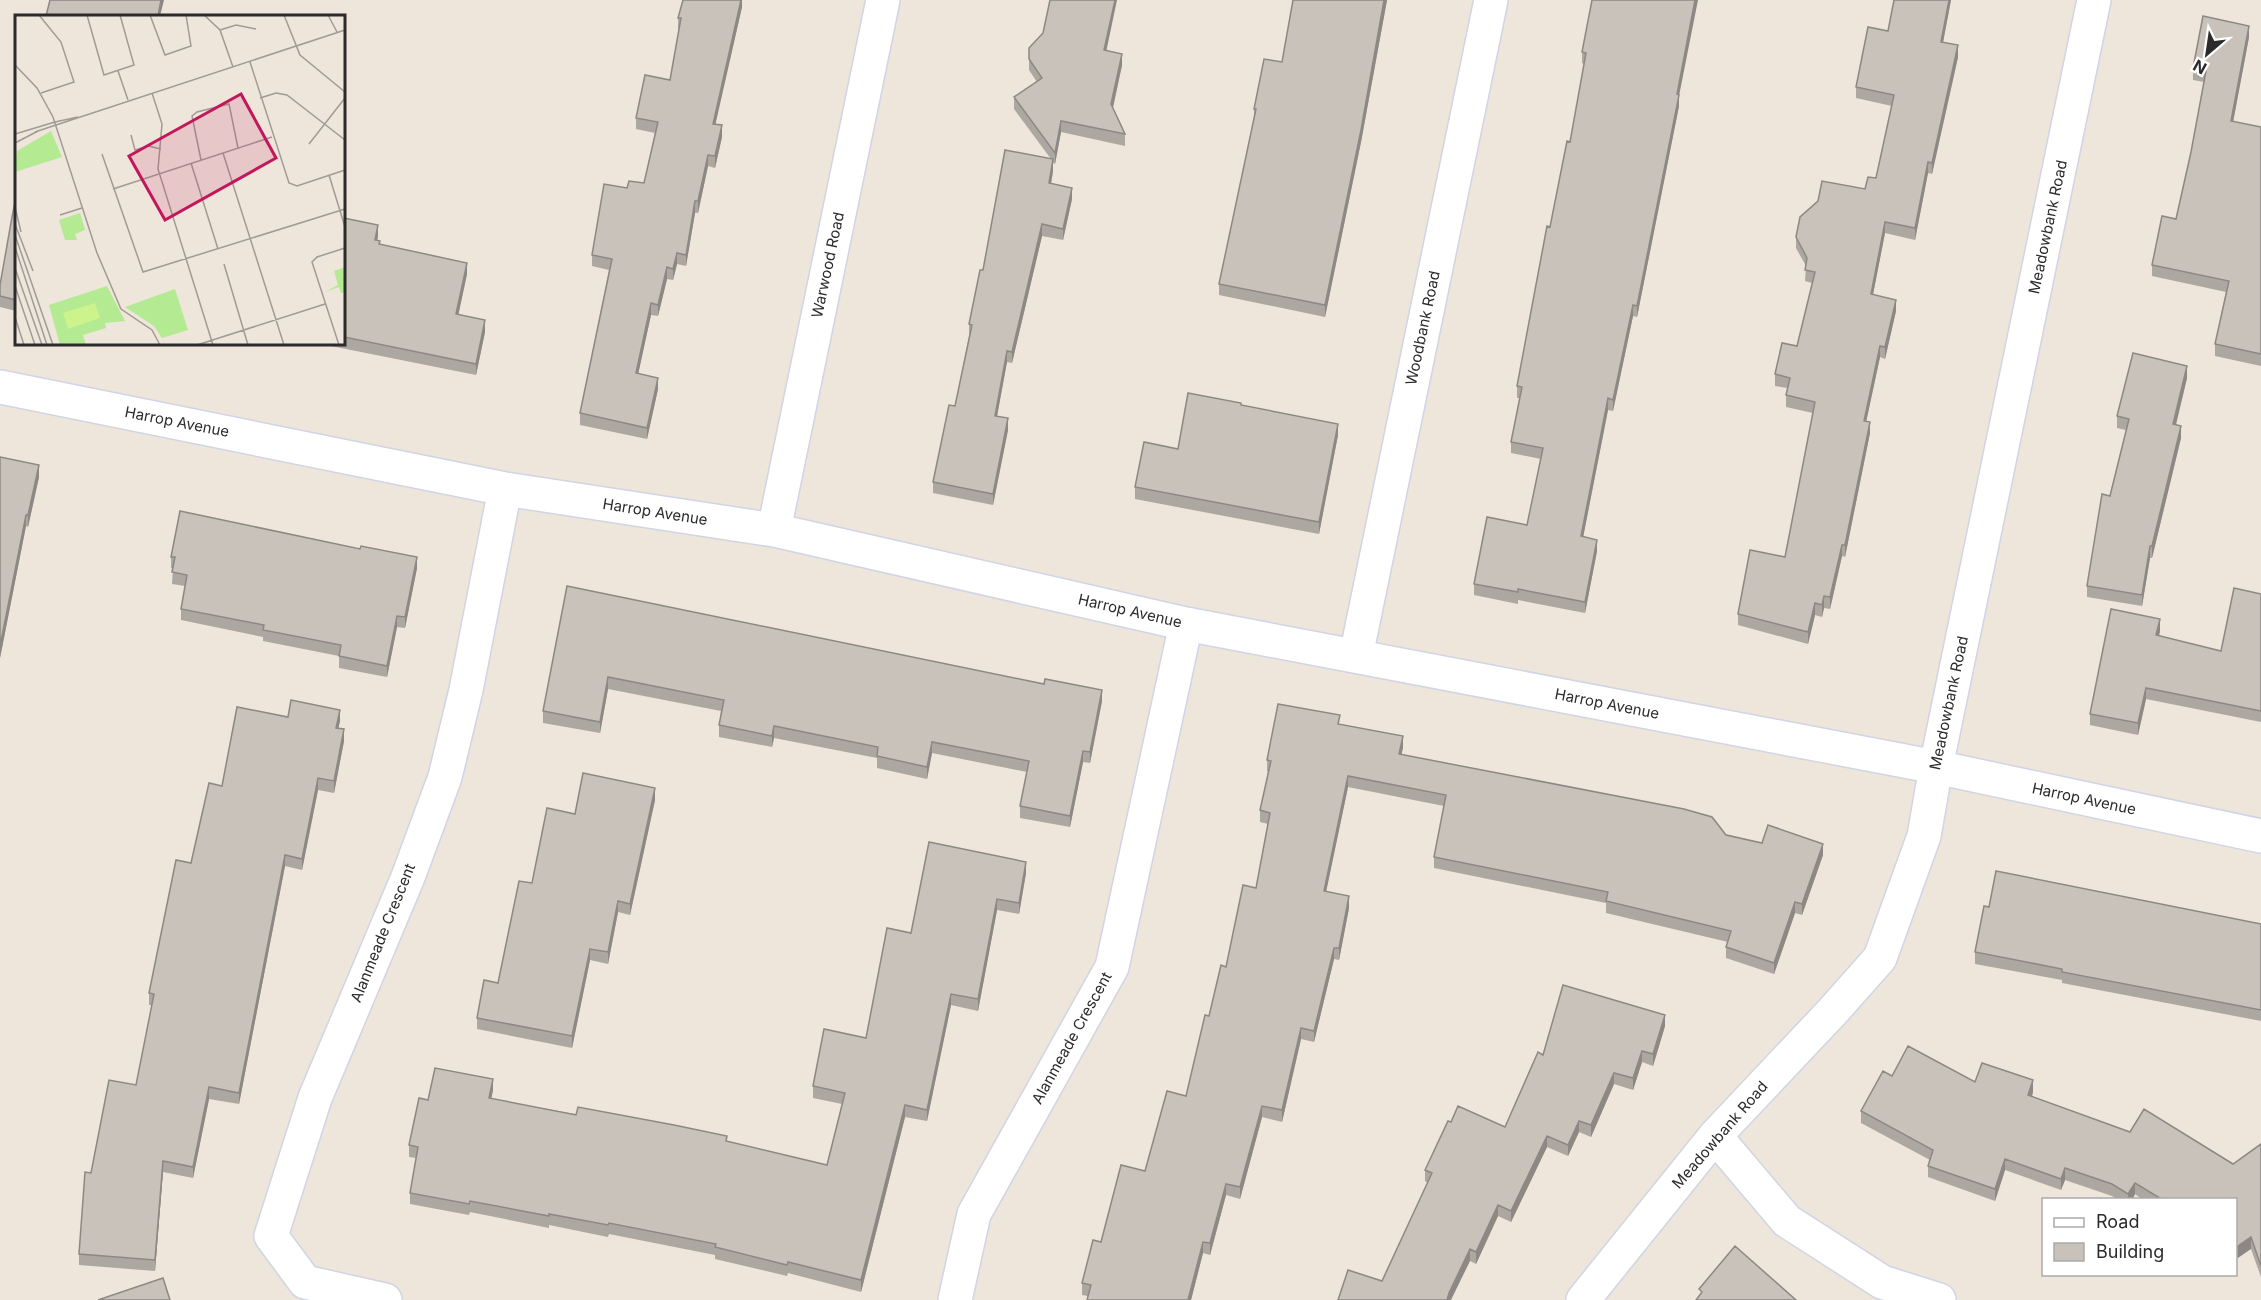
<svg xmlns="http://www.w3.org/2000/svg" width="2261" height="1300" viewBox="0 0 2261 1300" font-family="Inter,sans-serif">
  <style>
    .lines { fill: none; stroke-linecap: round; stroke-linejoin: round }
    .minor-casing { stroke: #d0d5e5; stroke-width: 36 }
    .minor { stroke: #fff; stroke-width: 33 }
    .wall { fill: #ada7a1 }
    .shaded-wall { fill: #8d8883 }
    .building { fill: #c9c2bb; stroke: #8d8883; stroke-width: 1.5 }
    .labels { text-anchor: middle; stroke-width: 4.5; stroke-linejoin: round; paint-order: stroke }
    .street-label { font-size: 15px; fill: #2b2b2b; stroke: #fff }
    .inset-road { fill: none; stroke: #a09b95; stroke-width: 1.5 }
    .view { fill: #c2185b; fill-opacity: 0.15; stroke: #c2185b; stroke-width: 3 }
    .inset-edge { fill: none; stroke: #2b2b2b; stroke-width: 3 }
  </style>
  <rect width="100%" height="100%" fill="#eee5db"/>
  <g class="lines">
    <defs>
      <path id="minor" d="M0,387L505,489L774,530L1186,624L1936,767L2261,836
        M774,530L883,0
        M1356,656L1491,0
        M1715,1136L1787,1221L1882,1282L1939,1300
        M385,1300L305,1282L271,1236L315,1098L408,877L445,777L466,690L505,489
        M955,1300L974,1214L1112,967L1186,624
        M1583,1300L1715,1136L1833,1011L1880,958L1924,836L1936,767L2094,0"/>
    </defs>
    <use href="#minor" class="minor-casing"/>
    <use href="#minor" class="minor"/>
  </g>
  <path class="wall" d="M742,0V7L715,124L722,137L715,168L708,166L698,213H695L686,266L677,264L673,280L667,279L658,316L651,315L638,374L658,389L647,439L580,425V413L609,270L592,266V255L627,188L644,183L655,133L636,129V118L670,80L679,29H678V18Z
    M1293,0H1387L1361,142L1325,317L1219,295V284L1254,118V109L1282,62Z
    M1592,0L1679,95V106L1637,317L1633,316L1613,411L1608,410L1583,537L1597,551L1585,613L1518,600V604L1474,595V584L1527,525L1541,459L1511,453V442L1520,398H1517V386L1550,227L1570,142L1584,64L1582,63V52Z
    M1894,0H1951L1943,42L1958,57L1932,174L1928,173L1915,240L1885,233L1873,294L1896,311L1885,359L1880,357L1866,421L1870,433L1845,557L1842,556L1830,609L1824,608L1822,617L1815,615L1808,644L1738,625V614L1785,557L1813,413L1786,407V395L1787,388L1775,386V374L1797,346L1812,283L1805,281L1806,266L1796,248V237L1865,189L1876,178L1892,106L1856,98V87L1888,31Z
    M1043,33L1107,51L1122,65L1113,108L1125,134V146L1061,132L1055,164L1053,163V171L1051,184L1072,199L1063,240L1042,236L1012,363L1007,362L997,416L1008,430L993,505L933,493V482L955,406L969,336V324L983,270L1051,159L1014,109V97L1037,82L1029,70V48Z
    M2249,37L2233,122L2261,127V366L2215,356V344L2226,292L2152,276V265L2176,219L2191,152L2204,82L2193,80V68Z
    M16,197V311L0,307V285Z
    M344,218L378,236L377,241L380,244L467,274L458,315L485,332L476,375L321,344H344Z
    M2187,378L2176,425L2181,438L2152,558H2150L2142,606L2087,597V586L2126,430L2117,428V416Z
    M1241,405L1338,435L1319,534L1135,499V487L1178,449Z
    M0,457L39,477L28,527L26,526L0,658Z
    M171,557L417,568L405,628L397,627L387,677L339,668V656L263,641V637L181,620V609L185,586L172,584L173,568H171Z
    M567,586L1102,701L1090,763L1083,762L1070,827L1020,818V806L1027,772L932,753L927,779L877,768V758L774,738L772,747L719,737V725L721,711L608,689L600,733L543,723V711Z
    M2261,594V722L2146,699L2138,735L2090,725V714L2160,631L2159,636L2221,651Z
    M288,717L340,721L338,728L344,741L334,793L318,790L302,870L285,866L239,1104L209,1099L193,1178L163,1172L155,1271L79,1265V1254L91,1173L136,1085L152,1005H149V993L191,863L222,786Z
    M1340,724L1403,748L1401,754L1762,843L1823,855L1802,915L1795,913L1774,974L1726,958V947L1728,942L1606,913V903L1434,868V857L1444,806L1348,787L1326,891L1349,908L1339,960L1334,959L1314,1042L1301,1039L1282,1122L1262,1117L1240,1199L1226,1195L1210,1255L1203,1253L1191,1300H1087L1088,1296L1082,1295V1283L1101,1242L1145,1171L1186,1096L1209,1016L1256,888L1268,824L1260,822V810L1268,772L1267,771V760Z
    M655,800L630,915L618,912L608,964L590,960L572,1048L477,1029V1018L498,983L532,883L575,814Z
    M1026,873L1019,914L997,910L978,1011L951,1005L927,1121L905,1117L861,1292L788,1273L787,1276L715,1259V1255L609,1234L608,1237L549,1225V1228L470,1212L469,1215L410,1204V1193L416,1158L409,1157V1145L428,1100L493,1090L491,1099L727,1141L827,1165L842,1104L813,1098V1086L866,1038L911,933Z
    M1989,907L2261,924V1021L2062,983V980L1975,964V952Z
    M1665,1026L1653,1066L1642,1062L1633,1090L1614,1084L1591,1137L1579,1132L1568,1156L1547,1147L1511,1222L1498,1216L1476,1264L1470,1261L1428,1183L1425,1181V1170L1505,1127L1543,1055Z
    M1975,1082L2033,1092L2032,1097L2130,1132L2233,1164L2261,1144V1277L2251,1249L2235,1200H2143L2135,1194L2132,1200H2118L2112,1196L2065,1180L2061,1190L2005,1170L1995,1201L1928,1177V1166L1930,1160L1861,1123V1111Z"/>
  <path class="shaded-wall" d="M161,0H164L160,16H158Z
    M741,0H742V7L713,135V124Z
    M1115,0H1117L1104,62V50Z
    M1384,0H1387L1361,142L1325,317V305Z
    M1695,0H1698L1677,106V94Z
    M1949,0H1951L1941,53V42Z
    M2249,26V37L2231,133V121Z
    M1958,45V57L1932,174V163Z
    M1122,54V65L1111,116V104Z
    M1679,95V106L1637,317V306Z
    M1061,121V132L1055,164V153Z
    M722,125V137L715,168V156Z
    M708,155V166L698,213V201Z
    M1053,159V171L1049,195V183Z
    M1928,162V173L1915,240V228Z
    M1072,188V199L1063,240V229Z
    M695,201V213L686,266V255Z
    M1885,222V233L1871,305V294Z
    M1042,224V236L1012,363V352Z
    M378,225V236L375,252V240Z
    M677,253V264L673,280V269Z
    M467,263V274L456,326V314Z
    M667,267V279L658,316V305Z
    M1896,300V311L1885,359V347Z
    M651,303V315L636,384V373Z
    M1633,305V316L1613,411V400Z
    M485,320V332L476,375V364Z
    M1880,346V357L1864,432V421Z
    M1007,351V362L995,427V416Z
    M2187,366V378L2173,436V424Z
    M658,378V389L647,439V428Z
    M1608,398V410L1581,548V536Z
    M1008,418V430L993,505V494Z
    M1870,422V433L1845,557V545Z
    M1338,424V435L1319,534V522Z
    M2181,426V438L2152,558V546Z
    M39,465V477L28,527V515Z
    M26,515V526L0,658V646Z
    M1597,540V551L1585,613V602Z
    M1842,545V556L1830,609V597Z
    M2150,546V558L2142,606V595Z
    M417,557V568L405,628V617Z
    M1824,596V608L1822,617V605Z
    M1815,603V615L1808,644V632Z
    M397,616V627L387,677V666Z
    M2160,619V631L2156,647V635Z
    M608,677V689L600,733V722Z
    M2146,688V699L2138,735V723Z
    M1102,690V701L1090,763V752Z
    M340,710V721L336,739V728Z
    M774,726V738L772,747V736Z
    M344,729V741L334,793V781Z
    M1403,736V748L1399,765V754Z
    M932,742V753L927,779V767Z
    M1083,751V762L1070,827V816Z
    M1348,776V787L1324,902V891Z
    M318,778V790L302,870V859Z
    M655,788V800L630,915V904Z
    M1823,844V855L1802,915V904Z
    M285,855V866L239,1104V1093Z
    M1026,862V873L1019,914V903Z
    M1349,896V908L1339,960V948Z
    M997,899V910L978,1011V999Z
    M618,901V912L608,964V952Z
    M1795,902V913L1774,974V963Z
    M1334,948V959L1314,1042V1031Z
    M590,949V960L572,1048V1036Z
    M951,994V1005L927,1121V1110Z
    M1665,1015V1026L1653,1066V1054Z
    M1301,1028V1039L1282,1122V1110Z
    M1642,1051V1062L1633,1090V1078Z
    M1614,1073V1084L1591,1137V1125Z
    M493,1079V1090L489,1110V1098Z
    M2033,1080V1092L2028,1107V1095Z
    M209,1087V1099L193,1178V1167Z
    M905,1105V1117L861,1292V1280Z
    M1262,1106V1117L1240,1199V1187Z
    M1579,1121V1132L1568,1156V1145Z
    M1547,1136V1147L1511,1222V1211Z
    M2005,1159V1170L1995,1201V1189Z
    M163,1161V1172L155,1271V1260Z
    M2065,1168V1180L2061,1190V1179Z
    M2135,1183V1194L2132,1200H2128V1194Z
    M1226,1184V1195L1210,1255V1243Z
    M1498,1205V1216L1476,1264V1252Z
    M2251,1237V1249L2235,1260V1248Z
    M1203,1242V1253L1191,1300H1188Z
    M1470,1249V1261L1451,1300H1447L1449,1293Z"/>
  <path class="building" d="M50,0H161L158,16H46Z
    M683,0H741L713,124L722,125L715,156L708,155L698,201H695L686,255L677,253L673,269L667,267L658,305L651,303L636,373L658,378L647,428L580,413L612,259L592,255L604,184L627,188L629,181L644,183L658,122L636,118L645,75L670,80L681,18H678Z
    M1050,0H1115L1104,50L1122,54L1111,104L1125,134L1061,121L1055,153L1014,97L1042,78L1029,59V48L1043,33Z
    M1293,0H1384L1361,130L1325,305L1219,284L1256,109H1254L1264,59L1282,62Z
    M1592,0H1695L1677,94L1679,95L1637,306L1633,305L1613,400L1608,398L1581,536L1597,540L1585,602L1518,589V592L1474,584L1487,517L1527,525L1543,448L1511,442L1522,387L1517,386L1547,226L1550,227L1567,141L1570,142L1586,53L1582,52Z
    M1894,0H1949L1941,42L1958,45L1932,163L1928,162L1915,228L1885,222L1871,294L1896,300L1885,347L1880,346L1864,421L1870,422L1845,545H1842L1830,597L1824,596L1822,605L1815,603L1808,632L1738,614L1750,550L1785,557L1815,402L1786,395L1790,378L1775,374L1782,343L1797,346L1815,272L1805,270L1807,258L1796,237L1800,217L1818,201L1822,181L1865,189L1868,177L1876,178L1894,95L1856,87L1868,27L1888,31Z
    M2203,16L2249,26L2231,121L2261,127V354L2215,344L2229,281L2152,265L2162,216L2176,219L2191,152L2206,71L2193,68Z
    M1005,150L1053,159L1049,183L1072,188L1063,229L1042,224L1012,352L1007,351L995,416L1008,418L993,494L933,482L949,405L955,406L972,325L969,324L980,270H983Z
    M16,197V300L0,296V285L12,217Z
    M344,218L378,225L375,240L380,241L379,244L467,263L456,314L485,320L476,364L344,337Z
    M2133,353L2187,366L2173,424L2181,426L2152,546H2150L2142,595L2087,586L2102,494L2110,496L2129,419L2117,416Z
    M1188,393L1241,403V405L1338,424L1319,522L1135,487L1144,442L1178,449Z
    M0,457L39,465L28,515H26L0,646Z
    M180,511L360,549L361,546L417,557L405,617L397,616L387,666L339,656L341,645L263,630L264,625L181,609L187,575L172,572L175,557H171Z
    M567,586L1044,684L1045,679L1102,690L1090,752L1083,751L1070,816L1020,806L1029,761L932,742L927,767L877,756L878,747L774,726L772,736L719,725L724,700L608,677L600,722L543,711Z
    M2234,588L2261,594V711L2146,688L2138,723L2090,714L2111,609L2160,619L2156,635L2221,651Z
    M291,700L340,710L336,728L344,729L334,781L318,778L302,859L285,855L239,1093L209,1087L193,1167L163,1161L155,1260L79,1254L85,1172L91,1173L109,1080L136,1085L154,994L149,993L176,860L191,863L209,783L222,786L237,707L288,717Z
    M1278,704L1340,715L1338,724L1403,736L1399,754L1684,809L1712,817L1726,835L1762,843L1768,825L1823,844L1802,904L1795,902L1774,963L1726,947L1731,931L1606,901L1608,892L1434,857L1446,795L1348,776L1324,891L1349,896L1339,948H1334L1314,1031L1301,1028L1282,1110L1262,1106L1240,1187L1226,1184L1210,1243L1203,1242L1188,1300H1087L1091,1285L1082,1283L1093,1240L1101,1242L1121,1165L1145,1171L1167,1091L1186,1096L1205,1015L1209,1016L1221,965L1226,967L1243,885L1256,888L1270,813L1260,810L1271,761L1267,760Z
    M583,773L655,788L630,904L618,901L608,952L590,949L572,1036L477,1018L484,980L498,983L519,881L532,883L547,808L575,814Z
    M929,842L1026,862L1019,903L997,899L978,999L951,994L927,1110L905,1105L861,1280L788,1262L787,1265L715,1247L716,1244L609,1223L608,1225L549,1214V1216L470,1201L469,1204L410,1193L418,1147L409,1145L419,1098L428,1100L435,1068L493,1079L489,1098L576,1115L578,1107L674,1125L727,1136L726,1141L827,1165L845,1093L813,1086L824,1029L866,1038L887,928L911,933Z
    M1996,871L2261,924V1010L2062,972V969L1975,952L1984,906L1989,907Z
    M1563,985L1665,1015L1653,1054L1642,1051L1633,1078L1614,1073L1591,1125L1579,1121L1568,1145L1547,1136L1511,1211L1498,1205L1476,1252L1470,1249L1449,1293L1447,1300H1338L1348,1270L1382,1281L1432,1173L1425,1170L1448,1121L1451,1122L1458,1106L1505,1127L1538,1052L1543,1055Z
    M1908,1046L1975,1082L1982,1063L2033,1080L2028,1095L2130,1132L2144,1109L2233,1164L2261,1144V1266L2251,1237L2235,1248V1200H2163L2135,1183L2128,1194L2112,1184L2065,1168L2061,1179L2005,1159L1995,1189L1928,1166L1933,1150L1861,1111L1883,1071L1892,1076Z
    M1735,1246L1796,1300H1696L1702,1292L1699,1289Z
    M163,1278L170,1300H98Z"/>
  <g class="labels">
    <g class="street-label">
      <text transform="translate(2048 227) rotate(-78)" y="5">Meadowbank Road</text>
      <text transform="translate(828 265) rotate(-78)" y="5">Warwood Road</text>
      <text transform="translate(1423 328) rotate(-78)" y="5">Woodbank Road</text>
      <text transform="translate(177 422) rotate(11)" y="5">Harrop Avenue</text>
      <text transform="translate(655 512) rotate(9)" y="5">Harrop Avenue</text>
      <text transform="translate(1130 611) rotate(13)" y="5">Harrop Avenue</text>
      <text transform="translate(1949 703) rotate(-78)" y="5">Meadowbank Road</text>
      <text transform="translate(1607 704) rotate(11)" y="5">Harrop Avenue</text>
      <text transform="translate(2084 799) rotate(12)" y="5">Harrop Avenue</text>
      <text transform="translate(383 933) rotate(-68)" y="5">Alanmeade Crescent</text>
      <text transform="translate(1072 1038) rotate(-61)" y="5">Alanmeade Crescent</text>
      <text transform="translate(1720 1135) rotate(-49)" y="5">Meadowbank Road</text>
    </g>
  </g>
  <g transform="translate(15 15)">
    <rect width="330" height="330" fill="#eee5db"/>
    <path d="M36,116L47,142L0,157L2,136ZM65,198L70,215L60,219L62,225H50L44,205ZM330,252V277L326,278L324,272L310,277L323,270L319,256ZM92,271L110,306L90,308L91,313L68,320L71,330H45L34,290ZM160,274L173,315L147,323L139,311L110,292Z" fill="#b4ea92"/>
    <path d="M80,288L85,303L53,314L48,298Z" fill="#ccf38c"/>
    <path class="inset-road" d="M24,0L46,27L59,67L26,78M72,0L89,60L119,50L105,0M135,0L150,40L176,31L171,0M189,0L205,15L218,52M269,0L285,40L330,77M313,0L322,17M205,15L221,10L241,14M235,47L274,168L282,171L330,155M0,50L22,73L38,102L82,238L106,294L137,315L145,330M103,56L113,85M137,78L147,109L143,154L198,330M245,83L261,78L272,80L330,125M40,107L63,102M41,110L330,15M20,117L41,110M0,119L40,107M116,120L120,135L133,131L146,134M0,128L23,116M294,129L330,83M208,138L269,330M87,139L128,257L330,194M186,145L177,101L182,97L214,89L223,133M176,148L203,234M314,160L330,212M98,174L257,122M0,192L6,217M45,200L67,193M0,209L18,256M0,220L38,330M0,232L32,330M209,249L233,330M0,253L27,330M0,271L20,330M0,302L9,330M182,330L310,289M324,330L297,247L302,242L330,233"/>
    <path class="view" d="M226,79L261,143L150,205L114,141Z"/>
    <rect width="330" height="330" class="inset-edge"/>
  </g>
  <rect x="2042" y="1198" width="195" height="78" fill="#ffffff" stroke="#aaaaaa" stroke-width="1.5"/>
  <rect x="2054" y="1218" width="30" height="9" fill="#ffffff" stroke="#aaaaaa" stroke-width="1.5"/>
  <text x="2096" y="1228" font-size="18" fill="#2b2b2b">Road</text>
  <rect x="2054" y="1243" width="30" height="18" fill="#c9c2bb" stroke="#aaaaaa" stroke-width="1.5"/>
  <text x="2096" y="1258" font-size="18" fill="#2b2b2b">Building</text>
  <g transform="translate(2207 54) rotate(209)" stroke="#ffffff" stroke-width="4.5" paint-order="stroke">
  <path d="M0-4.5L10 22L0 15L-10 22Z" fill="#2b2b2b"/>
  <text y="-9" font-size="16" font-weight="bold" text-anchor="middle" fill="#2b2b2b">N</text>
  </g>
</svg>
